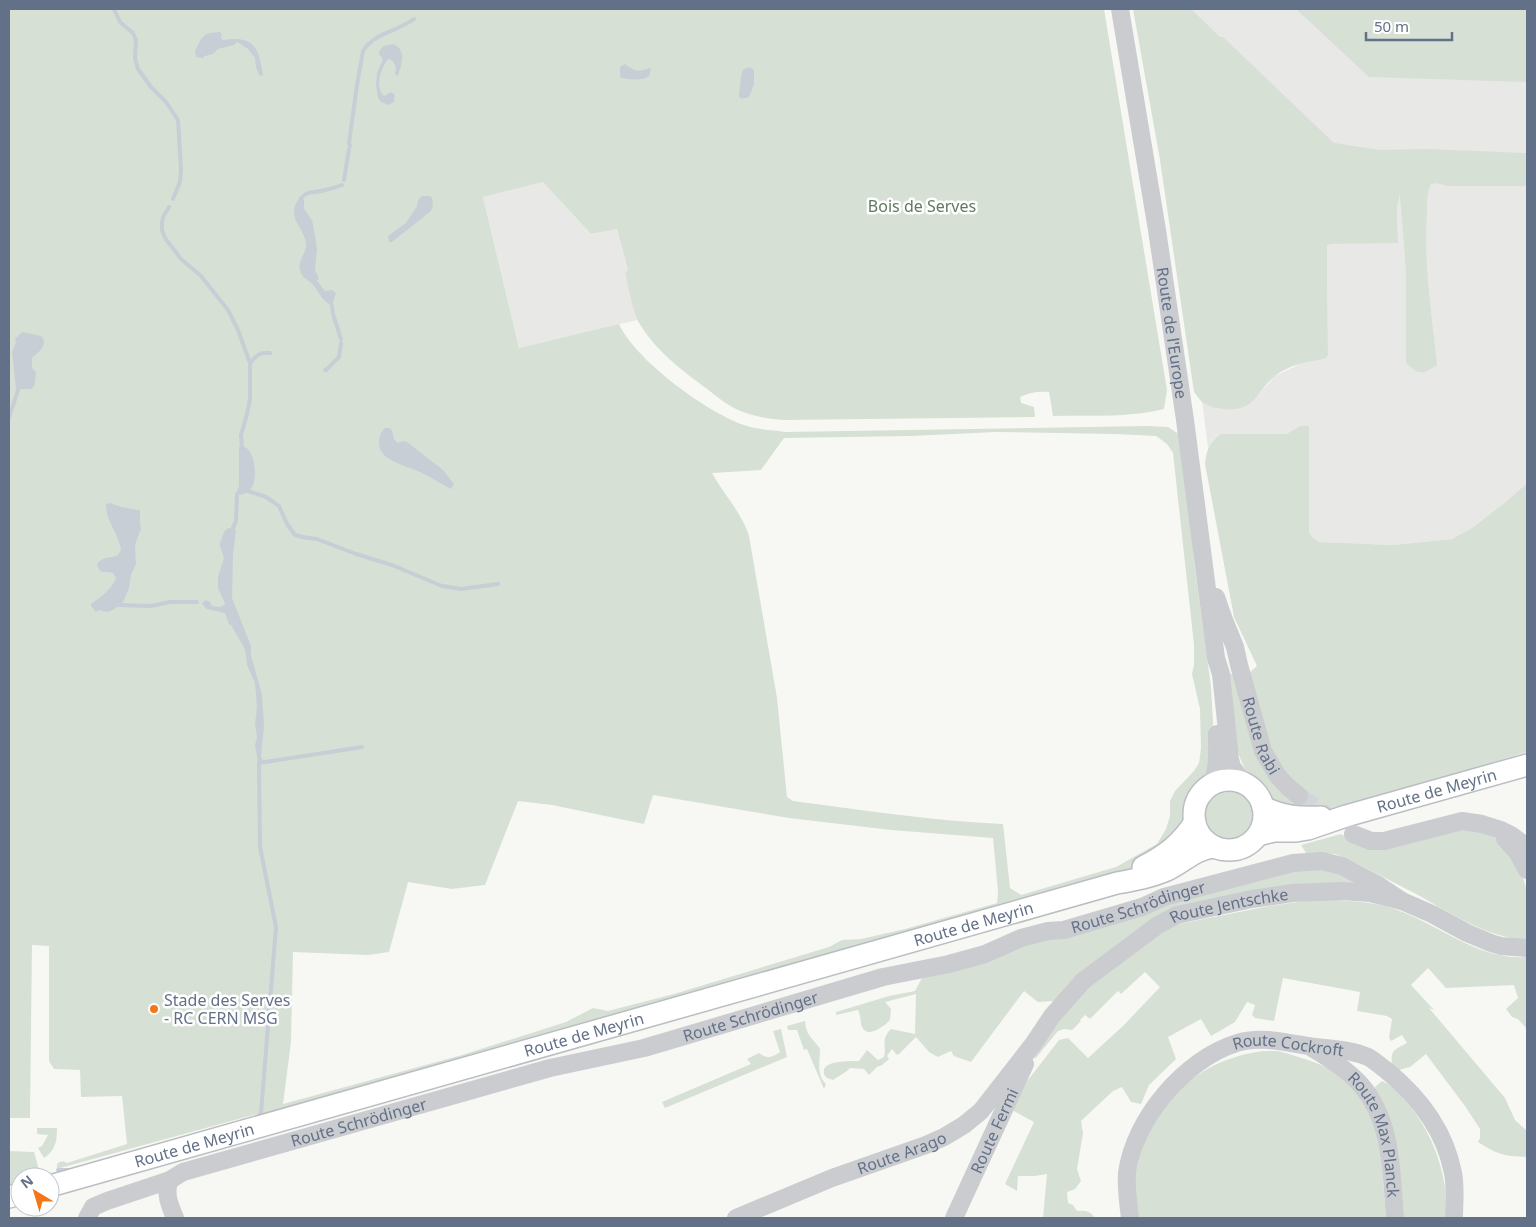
<svg xmlns="http://www.w3.org/2000/svg" width="1536" height="1227" viewBox="0 0 1536 1227" font-family="'Noto Sans',sans-serif">
  <style>
    .built { fill: #e8e8e7 }
    .green { fill: #d7e0d5; fill-rule: evenodd }
    .water { fill: #c7ced5 }
    .lines { fill: none; stroke-linecap: round; stroke-linejoin: round }
    .stream { stroke: #c7ced5; stroke-width: 4 }
    .minor-tunnel { stroke: #d2d6d9; stroke-width: 18; stroke-dasharray: 18 9; stroke-linecap: butt }
    .major-casing { stroke: #babdc2; stroke-width: 24 }
    .minor { stroke: #caccd0; stroke-width: 18 }
    .major { stroke: #fff; stroke-width: 21 }
    .poi-dot { fill: #f47618; stroke: #fff; stroke-width: 2 }
    .labels { text-anchor: middle; stroke-width: 5; stroke-linejoin: round; paint-order: stroke }
    .park-label { font-size: 16px; fill: #5f7a5f; stroke: #fff }
    .street-label { font-size: 16px; fill: #637188; stroke: #fff }
    .poi-label { font-size: 16px; fill: #637188; stroke: #fff; text-anchor: start }
  </style>
  <rect width="100%" height="100%" fill="#f7f8f4"/>
  <path class="built" d="M1168,9H1300L1527,80V483L1508,500L1472,528L1460,535L1452,539L1393,545L1319,542L1312,537L1309,532V426H1300L1288,434H1221L1213,440L1208,448L1202,401L1220,409L1251,403L1275,376L1298,365L1328,355L1327,246L1330,244L1398,242L1397,207L1403,184L1332,148Z
    M543,182L591,234L617,229L628,270L625,273L637,320L519,348L483,197Z"/>
  <path class="green" d="M9,9H1104L1167,390L1164,409C1128,418 1089,415 1053,416L1049,392C1039,391 1030,392 1020,397L1021,403L1034,407L1035,417L783,420C768,419 752,416 738,410C725,404 714,394 703,386C679,368 653,348 638,321C633,311 628,285 625,273L628,270L617,229L591,234L543,182L483,197L519,348L619,324C635,360 710,415 747,426C760,430 773,430 786,432L1147,426L1168,427L1179,434L1192,530L1194,561L1211,687L1213,722L1212,767L1206,779L1195,789L1188,800L1185,825L1136,867L1121,873L260,1119L261,1113L60,1168H57V1164C61,1161 63,1161 67,1163L127,1144L122,1096L81,1097L80,1070L54,1069L49,1061V946L32,945L30,1118H9ZM996,432L1115,434L1156,436L1167,444L1173,453L1194,645V665L1192,674L1200,709L1201,748L1199,763L1194,771L1175,791L1170,801V816L1166,829L1157,844L1116,867L1021,895L1010,888L1003,824C933,821 863,810 793,801L787,797L777,698L749,536C743,515 723,493 712,473L761,470L784,438L911,436ZM653,795L789,818L891,830L993,838L998,891L997,903L905,929L861,939L842,940L829,947L674,994L608,1011L593,1008L566,1022L462,1055L283,1104L291,1042L293,952L368,955L389,952L408,882L452,889L485,885L518,801L552,805L644,824Z
    M1133,9H1191L1220,37H1223L1334,143L1380,150L1427,149L1527,153V186H1447L1437,183L1431,184C1427,193 1427,201 1427,211C1423,262 1432,314 1437,365C1422,375 1419,375 1406,363V271L1400,195L1397,207L1398,243L1330,244L1327,246L1328,355L1326,358C1310,362 1289,364 1275,376C1266,383 1260,394 1252,402C1240,413 1213,411 1201,401C1198,398 1196,394 1194,392L1160,160Z
    M1296,9H1527V82L1369,77Z
    M1300,426H1309V532L1312,537L1319,542L1393,545L1452,539L1472,528L1508,500L1527,483V752L1369,800L1323,810L1270,803C1264,789 1254,784 1247,772C1231,748 1231,702 1229,673L1234,675L1256,747L1289,779L1271,752L1248,674L1257,666L1234,617L1205,464C1207,450 1208,443 1221,434H1287Z
    M1205 816a24 24 0 1 1 48 0a24 24 0 1 1-48 0Z
    M1467,828L1493,836L1500,841L1521,871L1527,891V940C1488,938 1452,914 1418,895C1397,884 1375,873 1354,862L1335,854L1306,853L1301,845L1341,834L1356,843Z
    M1309,867L1348,874L1365,885L1205,902L1055,1001L1038,1002L1024,991L971,1062L954,1056L951,1051L938,1057L929,1052L916,1037L899,1054L897,1055L892,1049L887,1056L889,1059L882,1065L877,1067L869,1075L864,1069L850,1068L847,1071L833,1080C829,1079 824,1077 824,1073C821,1060 851,1061 859,1061L867,1050L878,1060L884,1057C887,1045 880,1040 891,1029L915,1034L916,994L885,1002L891,1009L890,1020C884,1026 868,1039 862,1027C860,1022 861,1016 858,1010L836,1015V1012L889,996L915,991L923,976L1105,921Z
    M1322,899C1347,901 1371,901 1395,909C1438,924 1479,961 1527,957V1029L1518,1019L1512,1017L1506,1009L1518,998L1514,985L1446,988L1428,968L1411,985L1434,1010L1429,1008L1505,1098L1515,1120L1527,1131V1157C1504,1156 1498,1155 1478,1142L1480,1138V1129L1465,1106L1426,1054L1410,1067L1399,1070L1392,1064C1390,1049 1396,1049 1407,1043L1402,1035L1391,1041L1389,1038L1392,1019L1387,1016L1357,1011L1360,992L1283,978L1274,1021L1255,1018L1252,1015L1255,1005L1247,1002L1235,1022L1211,1036L1201,1019L1168,1037L1176,1059L1149,1085L1141,1104L1131,1102L1122,1087L1113,1091L1081,1121L1083,1133L1077,1169L1081,1181L1075,1189L1067,1192L1068,1203L1073,1205L1077,1211C1084,1210 1091,1211 1095,1218H1043L1047,1174L1035,1176H1018L1017,1191L1005,1184L1034,1122L1010,1109L1021,1089L1059,1040L1068,1038L1088,1058L1124,1025L1160,987L1145,972L1121,994L1118,991L1090,1019L1085,1015L1080,1020L1081,1021L1072,1030L1064,1029L1058,1031L1035,1059L1034,1058L1054,1027L1087,989L1167,929L1179,924L1269,906Z
    M805,1021C806,1036 813,1038 820,1049C820,1062 816,1074 826,1084L824,1089L807,1049L804,1050L797,1030H788L787,1026Z
    M781,1029L787,1057L665,1108L662,1102L751,1064L747,1059L759,1053C767,1059 771,1058 780,1052L773,1031Z
    M1263,1051H1278L1289,1054L1311,1061L1336,1071L1364,1100L1380,1141L1386,1218H1137C1136,1206 1133,1192 1135,1180C1145,1110 1193,1060 1263,1051Z
    M1382,1081C1392,1085 1398,1092 1405,1100C1427,1125 1440,1155 1445,1187C1446,1197 1445,1208 1445,1218H1403L1375,1092V1087Z
    M37,1128H57C57,1140 56,1150 44,1158L38,1148L42,1146L48,1135L37,1134Z
    M9,1151L34,1152L41,1177H20V1183L9,1186Z"/>
  <path class="water" d="M220,32L222,35L221,38L223,40C254,35 259,47 263,76L259,75L256,67L255,58L248,49L237,42L234,45L218,49L213,54L205,56L203,58L196,57L195,51L201,39L205,35L209,33Z
    M393,44C407,50 402,63 398,75L397,76L395,74C397,68 395,60 388,59C381,69 374,86 384,96L391,92L395,95L394,102L389,105L381,102L378,98L376,85L377,73L383,59L379,54V52L383,46Z
    M625,64C636,72 638,72 650,68L651,69C651,70 649,76 649,76C644,81 626,80 620,77V67Z
    M749,67L754,70V84L749,97L742,99L739,97C739,94 741,75 742,72C744,68 745,69 749,67Z
    M422,196H430L432,198L433,206L431,211L392,242H389L388,236L406,223L417,206L418,200Z
    M300,197L304,200V209L312,220L314,230L317,248L315,270L319,278L317,281L325,291L332,290L336,293L332,306C323,301 320,295 315,287C310,280 302,279 300,270C297,261 307,253 306,244C305,227 284,218 300,197Z
    M22,332L41,336C49,344 39,352 32,358V368L36,372C34,393 35,389 16,389L12,352L16,342L15,339Z
    M385,428H390C395,433 391,439 398,443L403,441L407,442L443,470L454,484L451,489C441,484 431,477 420,472C406,465 378,461 379,442C379,436 381,432 385,428Z
    M239,447H245C255,453 257,475 253,485C251,491 245,494 240,495L237,494V491L239,486Z
    M110,503L121,507L139,510L140,511V523L141,530L140,531L135,545L136,564L131,575L129,588L122,604L113,610L107,612L99,610L96,612L91,606V604C100,598 113,588 116,578L113,573C106,571 100,575 97,565C101,556 110,559 118,555L121,550C119,534 105,520 106,504Z
    M228,528L236,530L233,555L232,598L251,646V655L262,695L264,726L261,757L264,762H258L255,745L257,737L255,724L257,707L255,683L247,665L245,649L231,625L229,624L225,613L207,609L202,604L205,600L210,602L212,606C217,607 221,608 224,605L225,603L218,588V577L224,558L220,546V543L224,532Z"/>
  <g class="lines">
    <path class="stream" d="M114,9L120,22L133,33L136,40L135,58L138,69L151,87L166,102L178,120L181,169L180,182L173,199
      M350,146L349,143L357,85L363,51C374,33 398,31 414,19
      M344,180L349,149
      M301,198C308,190 316,193 325,190C331,189 337,187 342,185
      M169,207L163,217L162,223V230L165,238L181,259L201,276L228,310L238,330L250,363V399L247,414L241,435L242,447
      M332,306L333,314L341,339
      M250,363C257,355 259,352 270,353
      M325,370H326L339,357L341,343
      M9,418L18,390
      M248,491L266,497L279,506L287,524L295,535L302,537L317,539L356,554L392,565L442,586L461,589L498,584
      M233,528L236,521L237,494
      M120,605L151,606L170,602H197
      M258,1117L261,1113L276,927L260,847L259,763L362,747
      M58,1170H68"/>
    <path class="minor-tunnel" d="M1299,796L1333,820"/>
    <defs>
      <g id="major">
        <circle cx="1229" cy="815" r="35"/>
        <path d="M1263,807C1282,817 1300,818 1321,817"/>
        <path id="s8" d="M1258,835L1274,831H1296L1308,829L1346,816L1527,765"/>
        <path d="M1143,867C1166,855 1181,844 1195,822"/>
        <path id="s9" d="M50,1186L1117,883C1134,880 1151,877 1167,870C1184,862 1196,848 1215,847"/>
        <path d="M9,1197L20,1194"/>
      </g>
    </defs>
    <use href="#major" class="major-casing"/>
    <g class="minor">
      <path id="s1" d="M1120,9L1157,230L1185,420L1216,658L1221,674L1230,759L1232,767L1245,784"/>
      <path id="s2" d="M1216,597L1224,620L1235,647L1239,665L1263,751L1277,775L1288,787L1299,796"/>
      <path d="M1210,786C1219,770 1217,752 1217,734"/>
      <path d="M1353,834L1371,841H1384L1462,821L1482,824L1501,830L1511,835L1527,847"/>
      <path d="M1505,839L1517,852L1527,870"/>
      <path id="s3" d="M1312,1048C1329,1058 1348,1070 1361,1085C1393,1122 1391,1173 1395,1218"/>
      <path d="M170,1180C164,1193 170,1206 175,1218"/>
      <path id="s4" d="M87,1218L93,1207L107,1201L170,1180L183,1172L550,1068L644,1048L883,977L949,964L985,954L1021,938L1048,931L1064,930L1142,907L1164,897L1293,863L1322,861L1342,866L1378,885L1402,901"/>
      <path id="s5" d="M736,1218L832,1178L926,1145L944,1137L964,1125L981,1111L1034,1043L1052,1016L1083,981L1158,925L1177,915L1252,899L1293,893L1342,891L1370,893L1402,901L1432,914L1467,933L1491,943L1501,946L1527,948"/>
      <path id="s6" d="M954,1218L1025,1064"/>
      <path id="s7" d="M1130,1218C1128,1203 1126,1188 1127,1173C1134,1119 1185,1059 1237,1043C1260,1036 1285,1042 1308,1046C1328,1049 1350,1049 1368,1057C1374,1060 1380,1066 1386,1070C1418,1096 1445,1131 1453,1173C1456,1188 1454,1203 1454,1218"/>
    </g>
    <use href="#major" class="major"/>
  </g>
  <circle class="poi-dot" cx="154" cy="1009" r="5"/>
  <g class="labels">
    <g class="park-label">
      <text x="922" y="212">Bois de Serves</text>
    </g>
    <g class="street-label">
      <text dy="6" stroke="none"><textPath href="#s1" startOffset="328">Route de l'Europe</textPath></text>
      <text dy="6" stroke="none"><textPath href="#s2" startOffset="146">Route Rabi</textPath></text>
      <text dy="6" stroke="none"><textPath href="#s8" startOffset="185">Route de Meyrin</textPath></text>
      <text dy="6" stroke="none"><textPath href="#s4" startOffset="1102">Route Schrödinger</textPath></text>
      <text dy="6" stroke="none"><textPath href="#s5" startOffset="602">Route Jentschke</textPath></text>
      <text dy="6" stroke="none"><textPath href="#s9" startOffset="960">Route de Meyrin</textPath></text>
      <text dy="6" stroke="none"><textPath href="#s4" startOffset="698">Route Schrödinger</textPath></text>
      <text dy="6" stroke="none"><textPath href="#s9" startOffset="555">Route de Meyrin</textPath></text>
      <text dy="6" stroke="none"><textPath href="#s7" startOffset="275">Route Cockroft</textPath></text>
      <text dy="6" stroke="none"><textPath href="#s4" startOffset="292">Route Schrödinger</textPath></text>
      <text dy="6" stroke="none"><textPath href="#s6" startOffset="96">Route Fermi</textPath></text>
      <text dy="6" stroke="none"><textPath href="#s3" startOffset="114">Route Max Planck</textPath></text>
      <text dy="6" stroke="none"><textPath href="#s9" startOffset="150">Route de Meyrin</textPath></text>
      <text dy="6" stroke="none"><textPath href="#s5" startOffset="178">Route Arago</textPath></text>
    </g>
    <g class="poi-label">
      <text x="164" y="1006">Stade des Serves<tspan x="164" dy="18">- RC CERN MSG</tspan></text>
    </g>
  </g>
  <rect width="1536" height="1227" fill="none" stroke="#637188" stroke-width="20"/>
  <g transform="translate(35 1192) rotate(322)"><circle r="24" fill="#ffffff" stroke="#c1c6cf"/>
  <path d="M0-4L9 19L0 12L-9 19Z" fill="#f47618"/>
  <text y="-8" font-size="14" font-weight="bold" text-anchor="middle" fill="#637188">N</text>
  </g>
  <path d="M1366 32v8h86v-8" fill="none" stroke="#637188" stroke-width="2.5"/>
  <text x="1374" y="32" font-size="15" fill="#637188" stroke="#ffffff" stroke-width="4" paint-order="stroke">50 m</text>
</svg>
